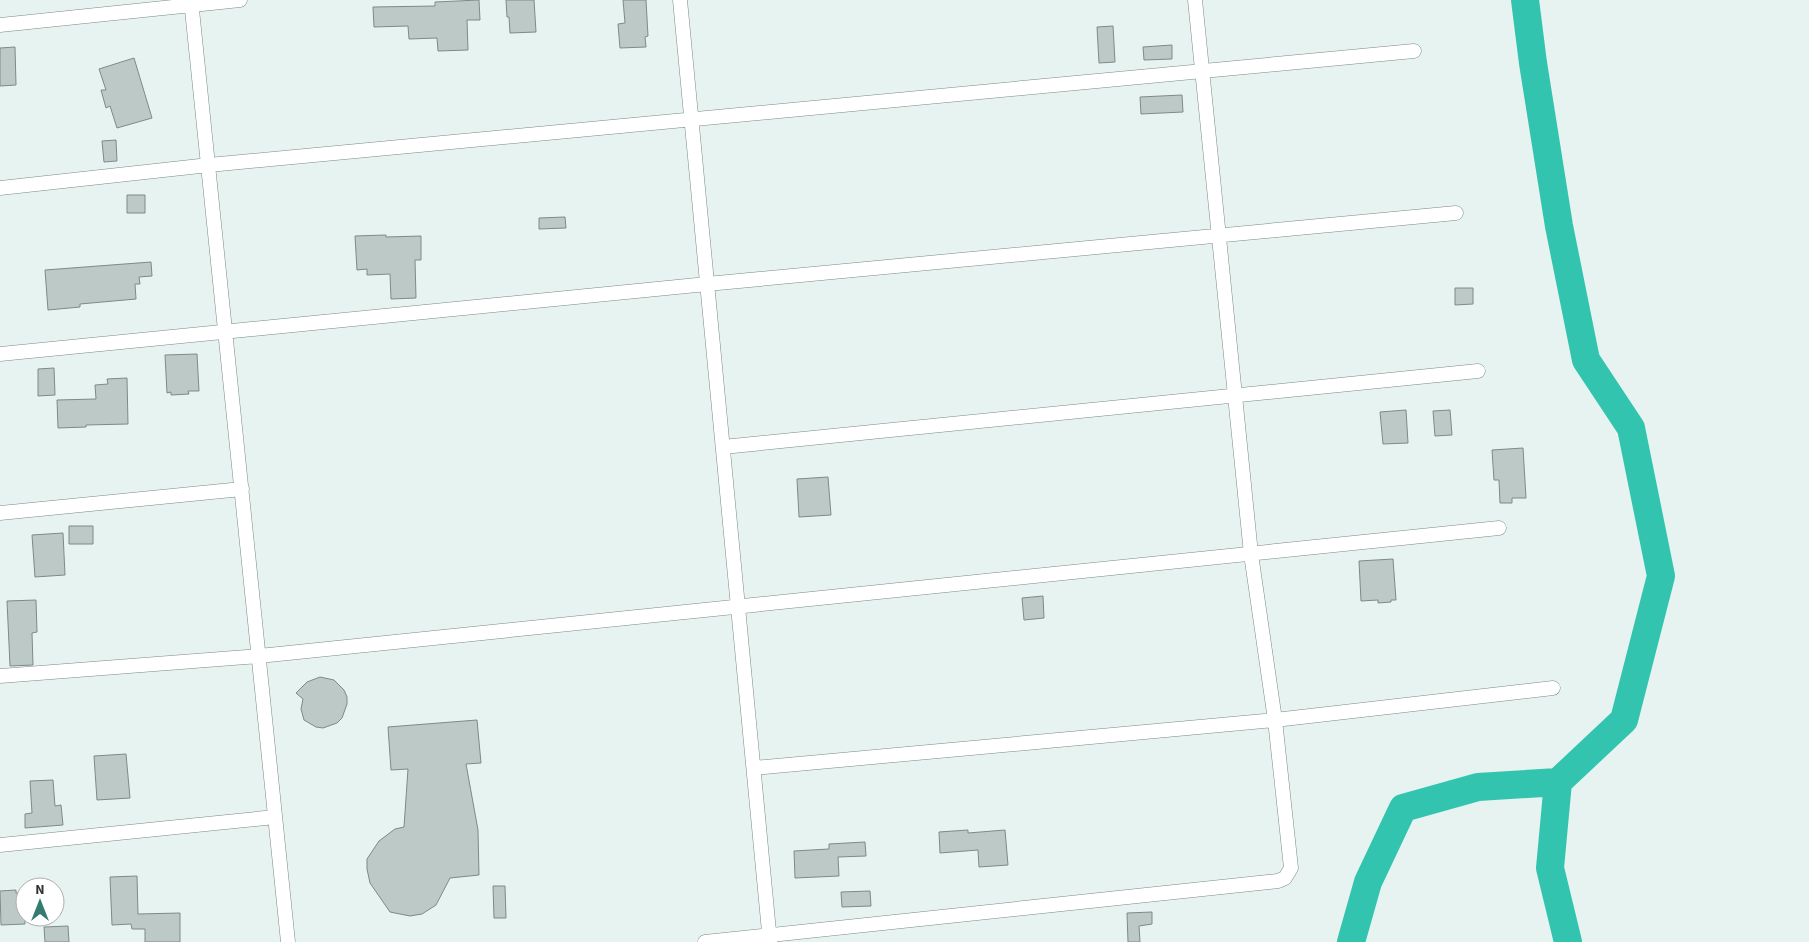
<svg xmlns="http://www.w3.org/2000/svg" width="1809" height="942" viewBox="0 0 1809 942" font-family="'Source Sans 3',sans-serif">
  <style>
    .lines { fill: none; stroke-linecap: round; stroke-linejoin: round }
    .river { stroke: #33c4af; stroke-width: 28 }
    .building { fill: #bcc9c6; stroke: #7e8a87 }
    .street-casing { stroke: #7d8986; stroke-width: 15 }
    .street { stroke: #fff; stroke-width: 14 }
  </style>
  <rect width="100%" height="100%" fill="#e6f3f0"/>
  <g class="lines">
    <path class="river" d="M1558,782L1550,868L1568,942
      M1351,942L1368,882L1403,808L1478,787L1558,782L1624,720L1661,576L1631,428L1586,360L1559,226L1533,63L1525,0"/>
  </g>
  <path class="building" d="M479,0L480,20H467L468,50L438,51L437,38L409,39L408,26L374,27L373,7L435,6V2Z
    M506,0H534L536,32L510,33L509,17H507Z
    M623,0H646L648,36L645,37L646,47L620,48L618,24L625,23Z
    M1113,26L1115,62L1099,63L1097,27Z
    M1172,45V59L1144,60L1143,47Z
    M15,47L16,85L0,86V48Z
    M134,58L152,118L117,128L110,106L106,108L101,90H106L99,69Z
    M1182,95L1183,112L1141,114L1140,97Z
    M116,140L117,161L104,162L102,141Z
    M127,195H145V213H127Z
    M565,217L566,228L539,229V218Z
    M386,235V237L421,236V260H415L416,298L391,299L390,274L367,275V269L357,270L355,236Z
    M151,262L152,276L139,277L140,284H135L136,299L80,304V307L48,310L45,270Z
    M1455,288H1473V304L1455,305Z
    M197,354L199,391H188L189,394L171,395V392L167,393L165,355Z
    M54,368L55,395L38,396V369Z
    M127,378L128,424L86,425V427L58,428L57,400L96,399L95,385L108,384L107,379Z
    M1406,410L1408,443L1383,444L1380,412Z
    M1450,410L1452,435L1435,436L1433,411Z
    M1523,448L1526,498H1512V503H1500L1499,480H1494L1492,450Z
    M828,477L831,515L799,517L797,479Z
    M69,526H93V544H69Z
    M63,533L65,575L35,577L32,535Z
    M1393,559L1396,600H1391V602L1378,603V600L1361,601L1359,561Z
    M1043,596L1044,618L1024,620L1022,598Z
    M36,600L37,632L32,633L33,665L10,666L7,601Z
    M320,677L334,680L344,690L347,697V704L342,718L337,723L323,728L316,727L304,720L301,709L303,699L296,693L307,682Z
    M477,720L481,763L466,764L478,830L479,875L450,878L436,905L422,914L410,916L390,912L370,883L367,869V859L379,841L395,829L404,827L408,769L391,770L388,727Z
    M126,754L130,798L97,800L94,756Z
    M53,780L55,806L61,805L63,825L25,828V814L32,813L30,781Z
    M968,830V833L1005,830L1008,865L979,867L978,850L940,853L939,832Z
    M865,842L866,856L838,857L839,876L795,878L794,851L829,849V844Z
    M137,876L138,914L180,913V942H145V929H132L131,924L112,925L110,877Z
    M493,886H505L506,918H494Z
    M16,890V893L25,892V924L1,925L0,891Z
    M870,891L871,906L842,907L841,892Z
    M1152,912V924L1139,926L1140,942H1128L1127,913Z
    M68,926L69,942H45L44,927Z"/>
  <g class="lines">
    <defs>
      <path id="street" d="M191,0L288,942
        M680,0L770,942
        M0,25L240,0
        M0,188L209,165L1414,51
        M0,354L707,284L1456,213
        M723,447L1478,371
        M0,513L242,489
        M0,676L259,656L1499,528
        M754,768L1275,720L1553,688
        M0,845L275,817
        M705,942L1278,881L1285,878L1291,868L1275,720L1251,554L1195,0"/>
    </defs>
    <use href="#street" class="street-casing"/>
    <use href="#street" class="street"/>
  </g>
  <g transform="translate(40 902)"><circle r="24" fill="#ffffff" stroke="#adafae"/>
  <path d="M0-4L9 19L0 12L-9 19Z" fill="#367b6f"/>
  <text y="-8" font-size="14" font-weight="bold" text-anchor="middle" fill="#313635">N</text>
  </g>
</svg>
